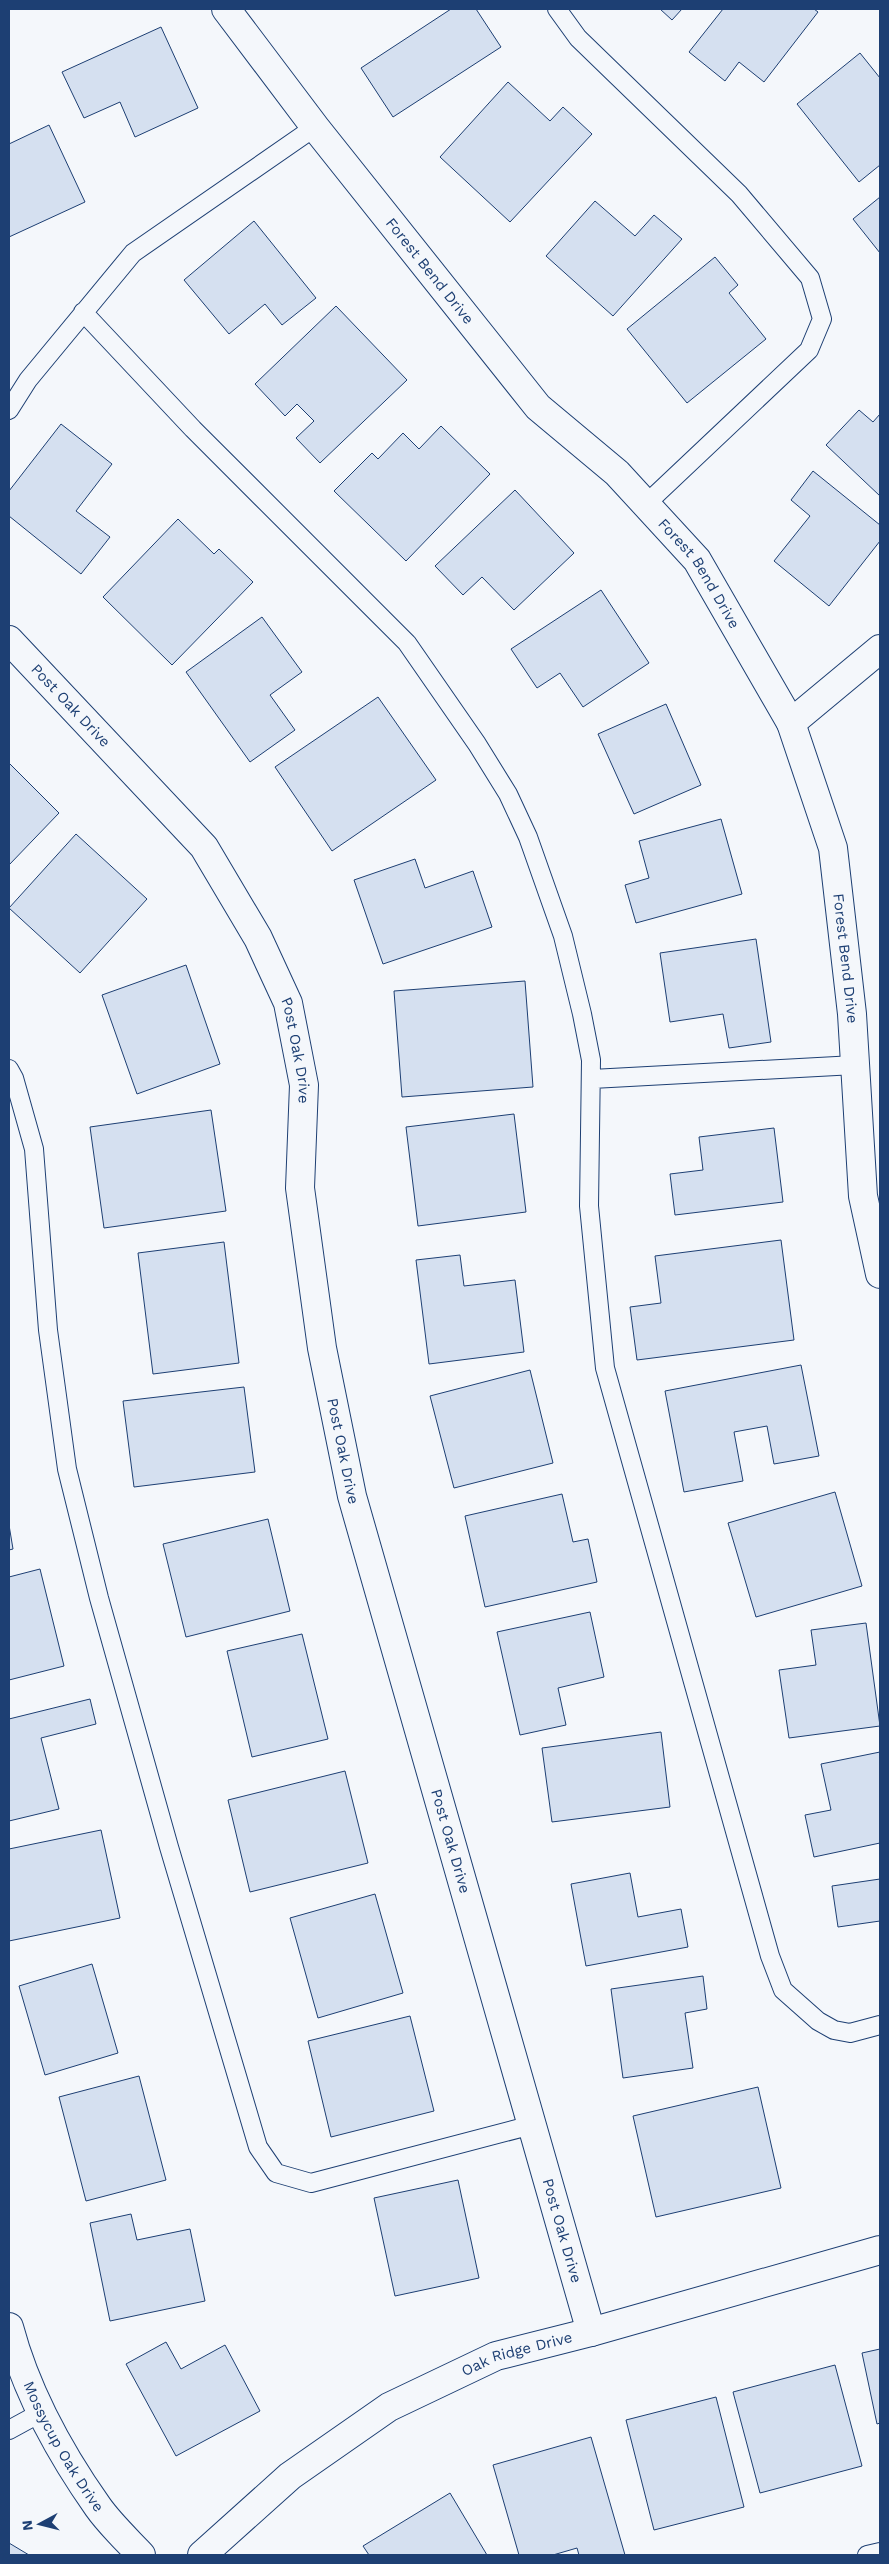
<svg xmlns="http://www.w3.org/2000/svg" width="889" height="2564" viewBox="0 0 889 2564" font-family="'Work Sans',sans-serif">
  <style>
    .building { fill: #d5e0f0; stroke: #1d3f73 }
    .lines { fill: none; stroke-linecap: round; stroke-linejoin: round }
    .service-casing { stroke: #1d3f73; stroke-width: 20 }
    .minor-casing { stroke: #1d3f73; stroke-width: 30 }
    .tertiary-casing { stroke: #1d3f73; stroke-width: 30 }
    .service { stroke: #f4f7fb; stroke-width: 18 }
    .minor { stroke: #f4f7fb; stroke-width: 28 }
    .tertiary { stroke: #f4f7fb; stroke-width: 28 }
    .labels { text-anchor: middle; stroke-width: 4; stroke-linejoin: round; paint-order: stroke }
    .street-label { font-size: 15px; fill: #1d3f73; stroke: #f4f7fb }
  </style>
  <rect width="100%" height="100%" fill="#f4f7fb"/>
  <path class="building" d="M451,9H476L501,47L393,117L361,68Z
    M660,9H682L672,20Z
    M723,9H814L818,12L764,82L739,62L725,81L689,52Z
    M161,27L198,108L135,137L120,102L84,118L62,72Z
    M860,53L880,78V165L859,182L797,104Z
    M508,82L550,121L563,107L592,134L510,222L440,157Z
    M49,125L85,202L9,237V144Z
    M880,197V253L853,219Z
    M595,201L635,236L654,215L682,239L613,316L546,256Z
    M254,221L316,298L282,325L265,304L229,334L184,280Z
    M715,257L738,285L729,293L766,339L687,403L627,329Z
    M336,306L407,380L320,463L296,438L314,421L297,404L285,416L255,384Z
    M859,410L873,422L880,414V496L826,445Z
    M61,424L112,464L76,511L110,537L81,574L9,516V491Z
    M441,426L490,474L406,561L334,491L372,453L378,459L403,433L419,449Z
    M813,471L880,525V541L829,606L774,561L810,516L791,500Z
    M515,490L574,553L514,610L482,577L463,595L435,566Z
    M178,519L214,554L219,549L253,582L172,665L103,597Z
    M601,590L649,663L583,707L560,673L537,688L511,649Z
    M262,617L302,672L270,695L295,730L250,762L186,672Z
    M378,697L436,780L332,851L275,767Z
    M666,704L701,785L634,814L598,734Z
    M9,763L59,813L9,865Z
    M721,819L742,894L636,923L625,885L649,878L639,841Z
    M76,834L147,899L80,973L9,908Z
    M415,859L425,888L473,871L492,927L383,964L354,880Z
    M756,939L771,1042L729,1048L723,1014L670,1022L660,953Z
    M186,965L220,1064L137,1094L102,995Z
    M525,981L533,1087L402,1097L394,991Z
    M211,1110L226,1211L104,1228L90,1127Z
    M514,1114L526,1212L418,1226L406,1127Z
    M774,1128L783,1202L675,1215L670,1174L703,1170L699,1137Z
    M781,1240L794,1340L637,1360L630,1307L661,1303L655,1256Z
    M224,1242L239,1363L153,1374L138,1253Z
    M460,1255L464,1286L515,1280L524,1352L429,1364L416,1260Z
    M801,1365L819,1456L774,1464L767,1426L734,1432L743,1481L684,1492L665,1391Z
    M530,1370L553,1463L454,1488L430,1396Z
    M244,1387L255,1472L134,1487L123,1401Z
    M835,1492L862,1586L756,1617L728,1523Z
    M562,1494L573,1542L588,1539L597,1582L485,1607L465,1516Z
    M268,1519L290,1611L186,1637L163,1544Z
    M9,1525L13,1549L9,1550Z
    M40,1569L64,1666L9,1680V1577Z
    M590,1612L604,1677L558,1688L566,1725L520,1735L497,1632Z
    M866,1623L880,1726L789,1738L779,1670L816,1665L811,1630Z
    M302,1634L328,1739L252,1757L227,1651Z
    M90,1699L96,1724L41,1738L59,1809L9,1821V1719Z
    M661,1732L670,1807L552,1822L542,1748Z
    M880,1752V1843L814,1857L805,1815L831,1810L821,1764Z
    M345,1771L368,1863L250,1892L228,1800Z
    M101,1830L120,1918L9,1941V1849Z
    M630,1873L638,1917L681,1909L688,1947L586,1966L571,1884Z
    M880,1879V1921L838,1927L832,1886Z
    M375,1894L403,1993L318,2018L290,1918Z
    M92,1964L118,2053L45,2075L19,1986Z
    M703,1976L707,2009L685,2013L693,2068L623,2078L611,1989Z
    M410,2016L434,2111L331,2137L308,2041Z
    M139,2076L166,2180L86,2201L59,2097Z
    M758,2087L781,2188L656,2217L633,2116Z
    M458,2180L479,2278L395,2296L374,2198Z
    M131,2214L137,2240L190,2229L205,2301L110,2321L90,2223Z
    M166,2342L181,2369L225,2345L260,2411L176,2456L126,2364Z
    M880,2349V2423L877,2424L862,2353Z
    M835,2365L862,2466L760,2493L733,2392Z
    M716,2397L744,2507L654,2530L626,2420Z
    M591,2437L625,2555H579L577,2548L553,2555H519L493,2465Z
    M450,2493L487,2555H369L363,2546Z
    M9,2543L29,2555H9Z"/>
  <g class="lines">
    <defs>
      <path id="service" d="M557,9L578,38L739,194L810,278L822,319L809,350L646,504
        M83,312L193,429L407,643L477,744L508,794L528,837L563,936L582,1014L591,1060L589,1206L605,1368L770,1956L783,1990L818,2021L834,2030L850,2033L880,2025
        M9,410L28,380L133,253L315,127
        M9,1069L14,1078L34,1149L48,1330L67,1469L99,1598L169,1847L258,2147L276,2173L311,2183L532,2125
        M592,1079L855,1065
        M9,2430L42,2412
        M867,2555L880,2552"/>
      <g id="minor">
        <path id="s1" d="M226,9L315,127L538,407L617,473L697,560L791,723L833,848L852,1014L863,1196L880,1274"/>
        <path id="s2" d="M9,640L204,847L258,938L288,1003L304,1085L300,1188L322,1348L352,1496L591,2332"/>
        <path d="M791,723L880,649"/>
        <path id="s3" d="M9,2327C26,2391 60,2453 98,2507C110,2524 127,2540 141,2555"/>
      </g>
      <g id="tertiary">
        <path id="s4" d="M202,2555L290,2476L389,2407L496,2356L591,2332L880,2250"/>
      </g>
    </defs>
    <use href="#service" class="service-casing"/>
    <use href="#minor" class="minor-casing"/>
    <use href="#tertiary" class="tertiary-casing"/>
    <use href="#service" class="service"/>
    <use href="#minor" class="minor"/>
    <use href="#tertiary" class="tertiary"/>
  </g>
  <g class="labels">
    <g class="street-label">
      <text dy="5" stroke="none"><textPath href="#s1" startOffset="332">Forest Bend Drive</textPath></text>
      <text dy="5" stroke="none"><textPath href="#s1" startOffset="739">Forest Bend Drive</textPath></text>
      <text dy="5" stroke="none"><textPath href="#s2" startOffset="90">Post Oak Drive</textPath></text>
      <text dy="5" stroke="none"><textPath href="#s1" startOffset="1158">Forest Bend Drive</textPath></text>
      <text dy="5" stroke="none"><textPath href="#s2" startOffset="510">Post Oak Drive</textPath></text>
      <text dy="5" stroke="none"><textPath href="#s2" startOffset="915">Post Oak Drive</textPath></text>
      <text dy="5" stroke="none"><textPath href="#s2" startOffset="1320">Post Oak Drive</textPath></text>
      <text dy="5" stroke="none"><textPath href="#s2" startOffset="1725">Post Oak Drive</textPath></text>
      <text dy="5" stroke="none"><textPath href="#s4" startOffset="378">Oak Ridge Drive</textPath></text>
      <text dy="5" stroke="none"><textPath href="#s3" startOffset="132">Mossycup Oak Drive</textPath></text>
    </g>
  </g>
  <rect width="889" height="2564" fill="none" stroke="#1d3f73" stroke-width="20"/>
  <g transform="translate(40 2524) rotate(263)" stroke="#f4f7fb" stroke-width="4" paint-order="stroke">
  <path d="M0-4L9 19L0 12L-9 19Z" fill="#1d3f73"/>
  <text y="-8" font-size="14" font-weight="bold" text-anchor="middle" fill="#1d3f73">N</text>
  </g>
</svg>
